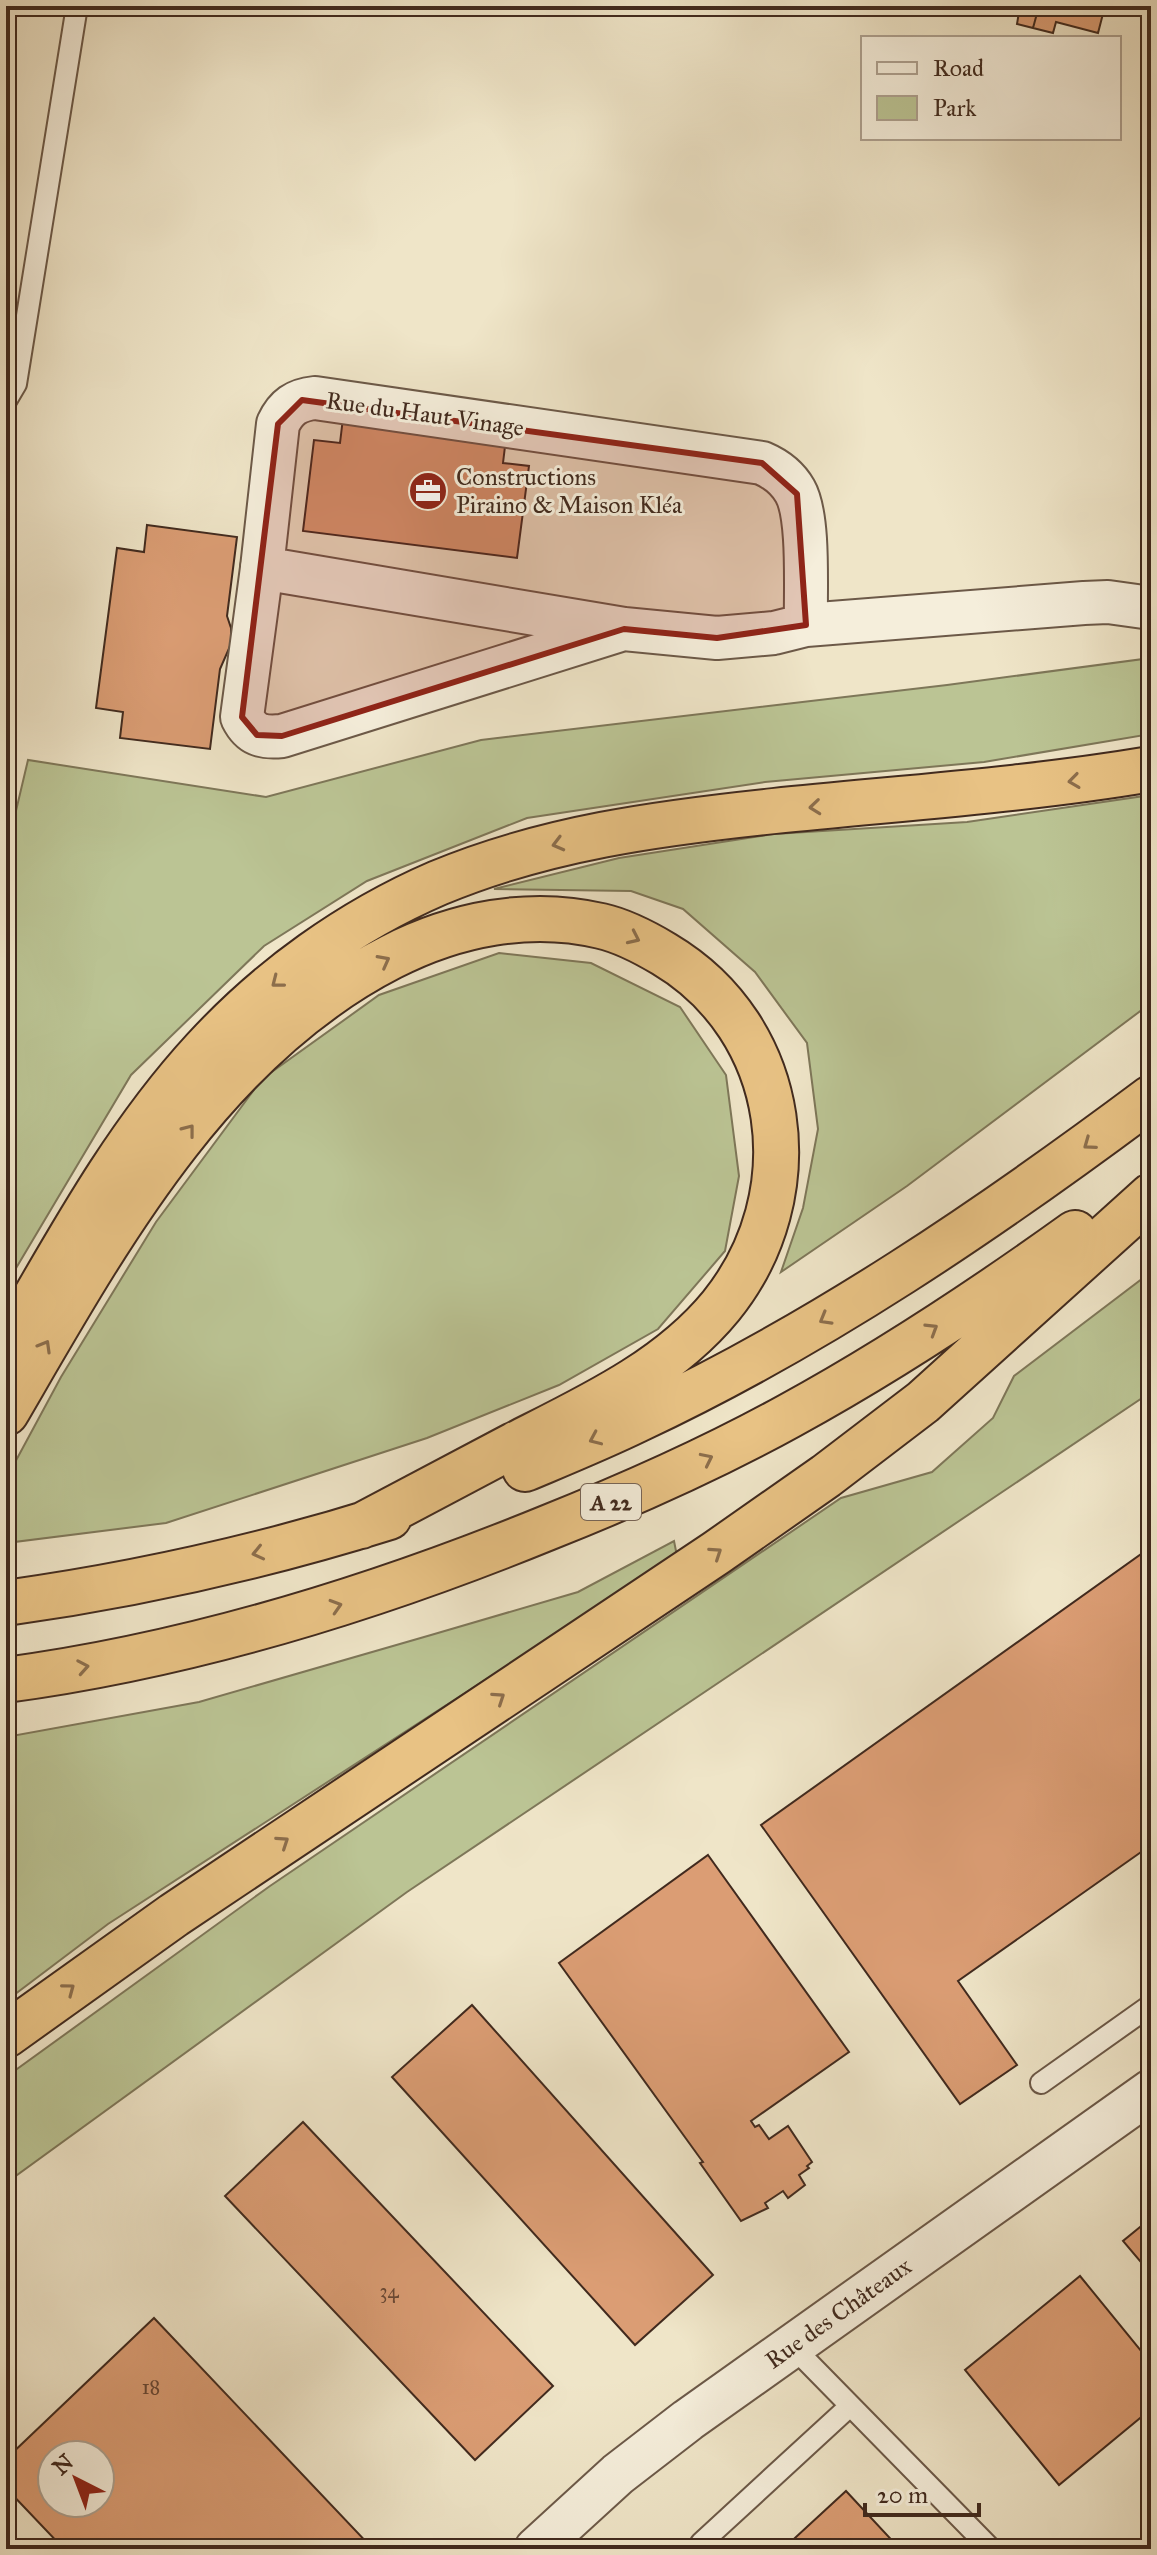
<svg xmlns="http://www.w3.org/2000/svg" width="1157" height="2555" viewBox="0 0 1157 2555" font-family="'IM FELL Great Primer',serif">
  <style>
    .green { fill: #bbc494; stroke: #7e7759; stroke-width: 2 }
    .building { fill: #db9d74; stroke: #412a1e; stroke-width: 2; fill-rule: evenodd }
    .lines { fill: none; stroke-linecap: round; stroke-linejoin: round }
    .service-casing { stroke: #6c5948; stroke-width: 24 }
    .minor-casing { stroke: #6c5948; stroke-width: 46 }
    .motorway-casing { stroke: #412a1e; stroke-width: 48 }
    .service { stroke: #f5eedb; stroke-width: 20 }
    .minor { stroke: #f5eedb; stroke-width: 42 }
    .motorway { stroke: #e8c284; stroke-width: 44 }
    .oneway { stroke: #8c6e4c }
    .marked { fill: #8f2418; fill-opacity: 0.2; stroke: #8f2418; stroke-width: 6; stroke-linejoin: round }
    .labels { text-anchor: middle; stroke-width: 6; stroke-linejoin: round; paint-order: stroke }
    .number-label { font-size: 20px; fill: #684734 }
    .shield { fill: #f5eedb; stroke: #776557; stroke-width: 2 }
    .shield-label { font-size: 22px; font-weight: bold; fill: #412a1e }
    .street-label { font-size: 24px; fill: #412a1e; stroke: #f5eedb }
    .poi-label { font-size: 24px; fill: #412a1e; stroke: #f5eedb; text-anchor: start }
  </style>
  <rect width="100%" height="100%" fill="#efe5c8"/>
  <filter id="stains"><feTurbulence type="fractalNoise" baseFrequency=".0025" numOctaves="4"/><feColorMatrix values="0 0 0 0 .2 0 0 0 0 .09 0 0 0 0 .02 0 0 0 .5 -.17"/></filter>
  <radialGradient id="worn" r=".72"><stop offset=".6" stop-color="#630" stop-opacity="0"/><stop offset="1" stop-color="#630" stop-opacity=".3"/></radialGradient>
  <path class="green" d="M1151,658V734L984,762L765,782L527,818L367,881L264,946L131,1075L6,1285V853L28,760L266,797L481,740L947,685Z
    M1151,795V1003L907,1186L781,1272L803,1208L818,1129L807,1043L755,972L683,909L631,891L494,889L619,858L774,834L967,822Z
    M499,953L591,963L680,1007L726,1075L739,1176L725,1251L658,1329L559,1385L427,1438L166,1523L6,1543V1479L61,1377L156,1222L262,1079L379,995Z
    M1151,1272V1392L407,1892L6,2183V2077L270,1886L841,1498L932,1472L993,1418L1014,1376Z
    M674,1541L677,1556L108,1924L6,2001V1737L199,1702L431,1635L578,1592Z"/>
  <path class="building" d="M995,6H1039L1033,28L1017,24L1019,12Z
    M1039,6H1105L1098,33L1056,22L1053,33L1033,28Z
    M343,418L506,438L503,463L529,466L517,558L303,531L314,440L340,443Z
    M147,525L237,537L227,616L231,628V644L220,669L210,749L120,738L123,712L96,708L117,548L144,552Z
    M1151,1547V1845L958,1981L1017,2065L960,2104L761,1825Z
    M708,1855L849,2052L751,2121L755,2127L759,2125L769,2139L788,2126L812,2162L807,2166L809,2168L799,2175L805,2185L788,2198L783,2191L765,2203L768,2208L741,2221L700,2163L703,2162L700,2158L559,1963Z
    M472,2005L713,2275L635,2345L392,2077Z
    M303,2122L553,2386L475,2460L225,2196Z
    M1151,2218V2274L1123,2241Z
    M1080,2276L1151,2363V2409L1059,2485L965,2370Z
    M154,2318L373,2549H64L6,2488V2459ZM52,2455H100V2503H52Z
    M846,2491L900,2549H783Z"/>
  <g class="lines">
    <defs>
      <path id="service" d="M6,401L16,384L77,6
        M1041,2083L1151,2005
        M792,2346L991,2549
        M701,2543L850,2406"/>
      <g id="minor">
        <path d="M262,568L242,717C251,735 262,738 282,736L617,631"/>
        <path d="M806,625C805,593 810,517 795,491C787,477 776,469 762,463L315,398C296,400 286,407 278,424L262,568L624,629L717,638L774,633L806,625L1084,603L1108,602L1151,608"/>
        <path id="s1" d="M536,2549L618,2474L688,2420L1151,2091"/>
      </g>
      <path id="motorway" d="M6,1348C66,1245 123,1138 204,1050C269,979 350,921 438,883C546,838 659,823 774,811C900,798 1026,790 1151,769
        M6,1413C105,1243 209,1050 391,957C455,924 530,909 601,926C623,931 644,942 664,954C790,1029 811,1195 721,1306C668,1371 587,1408 514,1445C463,1472 412,1499 361,1526
        M525,1469C563,1453 600,1438 637,1420C820,1334 989,1219 1151,1098
        M6,1603C135,1585 265,1556 389,1517
        M6,1680C193,1655 373,1599 547,1528C630,1495 711,1459 789,1416C888,1362 983,1299 1075,1233
        M6,2035L174,1915L716,1553L826,1476L923,1402L1151,1196"/>
    </defs>
    <use href="#service" class="service-casing"/>
    <use href="#minor" class="minor-casing"/>
    <use href="#motorway" class="motorway-casing"/>
    <use href="#service" class="service"/>
    <use href="#minor" class="minor"/>
    <use href="#motorway" class="motorway"/>
  </g>
  <defs><path id="oneway-chevron" d="M-2-3.5L2.5 0L-2 3.5" fill="none" stroke-width="1.6" stroke-linecap="round" stroke-linejoin="round" transform="scale(2)"/></defs>
  <g class="oneway">
    <use href="#oneway-chevron" transform="translate(1074 781) rotate(172)"/>
    <use href="#oneway-chevron" transform="translate(815 807) rotate(174)"/>
    <use href="#oneway-chevron" transform="translate(558 844) rotate(165)"/>
    <use href="#oneway-chevron" transform="translate(634 938) rotate(25)"/>
    <use href="#oneway-chevron" transform="translate(384 961) rotate(-28)"/>
    <use href="#oneway-chevron" transform="translate(277 982) rotate(142)"/>
    <use href="#oneway-chevron" transform="translate(189 1130) rotate(-52)"/>
    <use href="#oneway-chevron" transform="translate(1089 1144) rotate(144)"/>
    <use href="#oneway-chevron" transform="translate(825 1319) rotate(150)"/>
    <use href="#oneway-chevron" transform="translate(932 1329) rotate(-32)"/>
    <use href="#oneway-chevron" transform="translate(45 1346) rotate(-60)"/>
    <use href="#oneway-chevron" transform="translate(595 1439) rotate(156)"/>
    <use href="#oneway-chevron" transform="translate(707 1459) rotate(-26)"/>
    <use href="#oneway-chevron" transform="translate(258 1553) rotate(167)"/>
    <use href="#oneway-chevron" transform="translate(716 1553) rotate(-34)"/>
    <use href="#oneway-chevron" transform="translate(336 1606) rotate(-17)"/>
    <use href="#oneway-chevron" transform="translate(83 1667) rotate(-10)"/>
    <use href="#oneway-chevron" transform="translate(499 1698) rotate(-34)"/>
    <use href="#oneway-chevron" transform="translate(283 1842) rotate(-34)"/>
    <use href="#oneway-chevron" transform="translate(69 1989) rotate(-37)"/>
  </g>
  <path class="marked" d="M302,400L762,463L797,494L806,625L717,638L624,629L282,736L257,735L242,717L278,424Z"/>
  <defs>
    <symbol id="office-disc" viewBox="-11 -11 22 22"><circle r="9.5" fill="#8f2418" stroke="#f5eedb"/><path d="M-6-3h4V-5.5h4V-3h4V5H-6ZM-1-4.5V-3h2v-1.5ZM-6 0V1H6V0Z" fill="#fff"/></symbol>
  </defs>
  <g fill-rule="evenodd">
    <use href="#office-disc" x="406" y="469" width="44" height="44"/>
  </g>
  <g class="labels">
    <g class="number-label">
      <text x="389" y="2298">34</text>
      <text x="151" y="2394">18</text>
    </g>
    <rect class="shield" x="581" y="1484" width="60" height="36" rx="6"/>
    <g class="shield-label">
      <text x="611" y="1510">A 22</text>
    </g>
    <g class="street-label">
      <text transform="translate(425 414) rotate(8)" y="8">Rue du Haut Vinage</text>
      <text dy="8" stroke="none"><textPath href="#s1" startOffset="384">Rue des Châteaux</textPath></text>
    </g>
    <g class="poi-label">
      <text x="456" y="485">Constructions<tspan x="456" dy="28">Piraino &amp; Maison Kléa</tspan></text>
    </g>
  </g>
  <rect width="1157" height="2555" fill="none" stroke="#efe5c8" stroke-width="32"/>
  <rect x="8" y="8" width="1141" height="2539" fill="none" stroke="#412a1e" stroke-width="4"/>
  <rect x="16" y="16" width="1125" height="2523" fill="none" stroke="#412a1e" stroke-width="2"/>
  <rect x="861" y="36" width="260" height="104" fill="#f5eedb" stroke="#ada08f" stroke-width="2"/>
  <rect x="877" y="62" width="40" height="12" fill="#f5eedb" stroke="#ada08f" stroke-width="2"/>
  <text x="933" y="76" font-size="24" fill="#412a1e">Road</text>
  <rect x="877" y="96" width="40" height="24" fill="#bbc494" stroke="#ada08f" stroke-width="2"/>
  <text x="933" y="116" font-size="24" fill="#412a1e">Park</text>
  <g transform="translate(76 2479) rotate(318)"><circle r="38" fill="#f5eedb" stroke="#ada08f" stroke-width="2"/>
  <path d="M0-6L14 30L0 20L-14 30Z" fill="#8f2418"/>
  <text y="-12" font-size="22" font-weight="bold" text-anchor="middle" fill="#412a1e">N</text>
  </g>
  <path d="M865 2503v12h114v-12" fill="none" stroke="#412a1e" stroke-width="4"/>
  <text x="877" y="2503" font-size="24" fill="#412a1e" stroke="#f5eedb" stroke-width="6" paint-order="stroke">20 m</text>
  <rect width="100%" height="100%" filter="url(#stains)"/>
  <rect width="100%" height="100%" fill="url(#worn)"/>
</svg>
